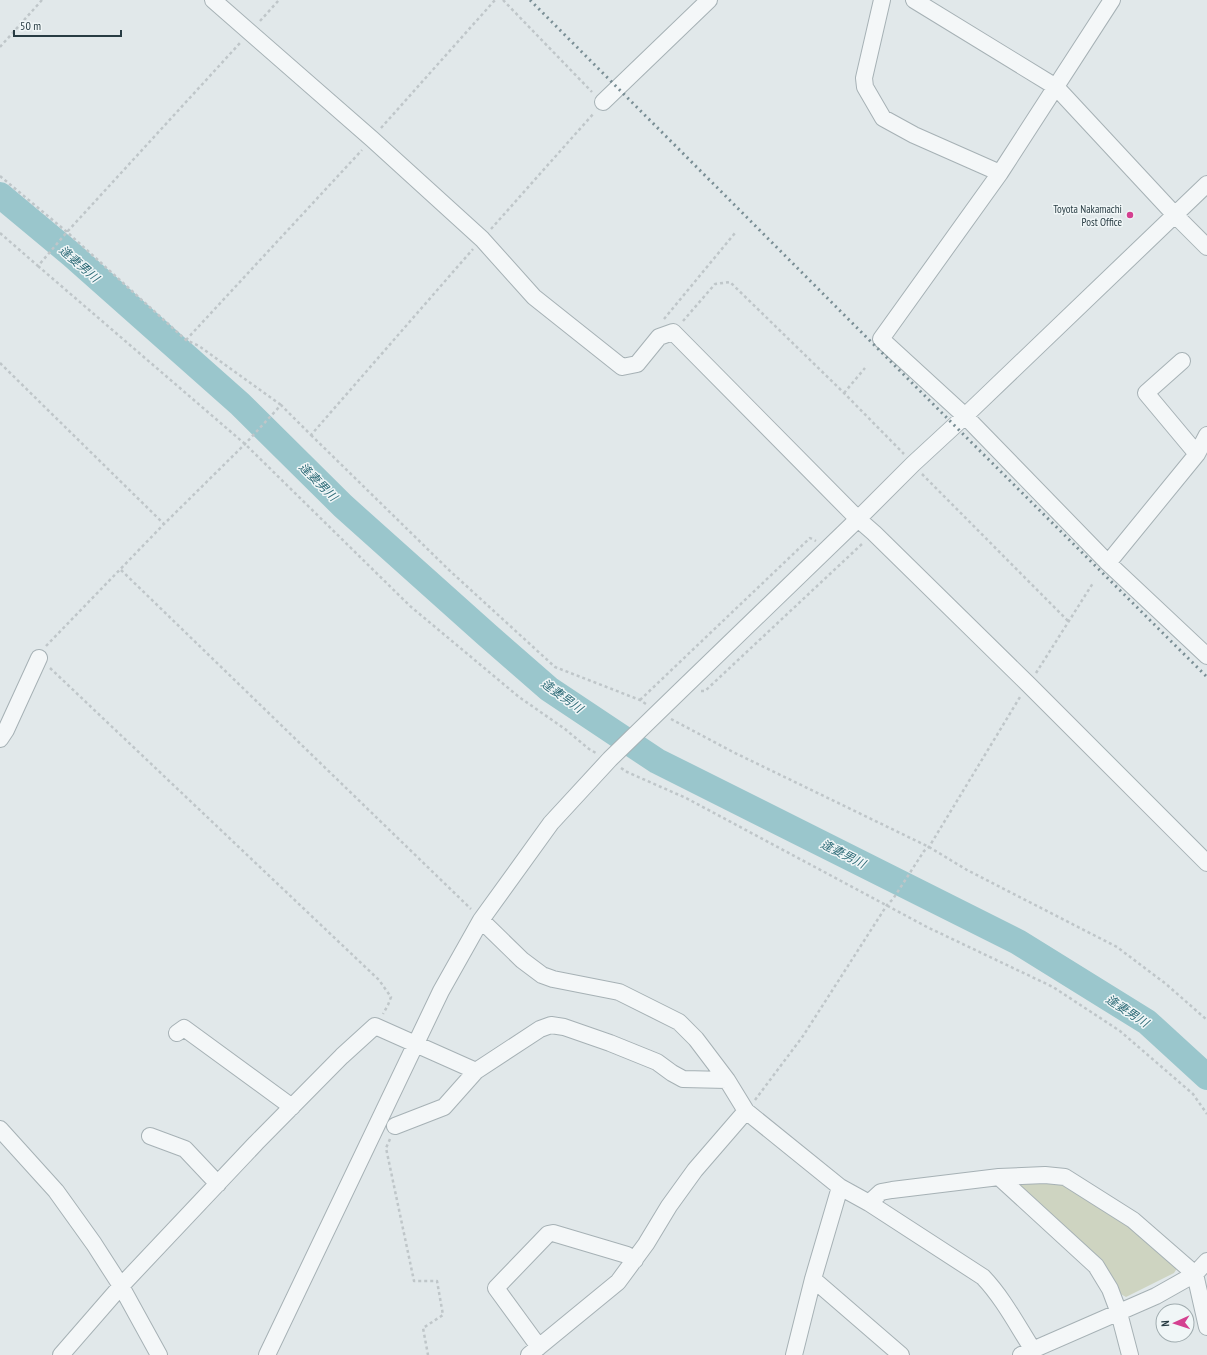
<svg xmlns="http://www.w3.org/2000/svg" width="1207" height="1355" viewBox="0 0 1207 1355" font-family="'PT Sans Narrow','Noto Sans JP',sans-serif">
  <style>
    .green { fill: #ced4c1 }
    .lines { fill: none; stroke-linecap: round; stroke-linejoin: round }
    .river { stroke: #9ac6cc; stroke-width: 26 }
    .minor-casing { stroke: #a6b1b5; stroke-width: 18 }
    .path { stroke: #bfc6c9; stroke-width: 2.5; stroke-dasharray: 3 3; stroke-linecap: butt }
    .minor { stroke: #f4f7f8; stroke-width: 16 }
    .rail { stroke: #798e95; stroke-width: 3; stroke-dasharray: 2 4; stroke-linecap: butt }
    .poi-dot { fill: #d44090; stroke: #f0f6f7; stroke-width: 1.5 }
    .labels { text-anchor: middle; stroke-width: 3; stroke-linejoin: round; paint-order: stroke }
    .poi-label { font-size: 11px; fill: #283c43; stroke: #f0f6f7; text-anchor: end }
    .water-label { font-size: 12px; font-style: italic; fill: #306d79; stroke: #f0f6f7 }
  </style>
  <rect width="100%" height="100%" fill="#e1e8ea"/>
  <path class="green" d="M1049,1178L1131,1221L1179,1265L1174,1273L1126,1297L1117,1292L1014,1185L1019,1180Z"/>
  <g class="lines">
    <path class="river" d="M0,195L72,255L240,404L343,506L486,634L549,689L657,761L1018,942L1147,1022L1207,1077"/>
    <defs>
      <path id="minor" d="M213,0L372,139L482,239L534,297L622,367L637,364L659,337L673,332L858,519L874,533L1028,684L1207,863
        M882,0L864,78L865,87L883,118L914,135L1000,173
        M914,0L1056,87L1175,215L1207,247
        M1112,0L1000,173L881,339L965,416L1108,563L1207,656
        M603,102L709,0
        M1182,361L1146,393L1197,454
        M1108,563L1197,454L1207,435
        M0,739L6,730L39,658
        M481,920L522,960L542,975L553,979L619,992L679,1022L696,1039L727,1080L746,1111L840,1187L869,1203L983,1277C1003,1298 1017,1325 1033,1350L1034,1355
        M177,1033L184,1028L292,1107
        M395,1126L444,1107L476,1071
        M0,1129L56,1191L94,1244L121,1286L159,1355
        M150,1136L185,1149L218,1184
        M999,1177L1096,1266L1110,1289L1119,1313L1130,1355
        M869,1203L881,1192L892,1190L999,1177L1045,1175L1065,1177L1133,1220L1195,1274L1207,1327
        M813,1279L901,1355
        M539,1347L496,1288L548,1234L553,1233L627,1255L635,1260
        M61,1355L121,1286L256,1143L342,1056L375,1026L476,1071L540,1029L551,1025L564,1027L610,1043L657,1062L672,1073L683,1079L727,1080
        M267,1355L441,991L481,920L551,823L610,759L679,692L858,519L913,464L965,416L1207,184
        M529,1355L618,1282L646,1244L669,1206L695,1170L746,1111
        M794,1355L813,1279L840,1187
        M1021,1355L1156,1296L1195,1274L1207,1261"/>
    </defs>
    <use href="#minor" class="minor-casing"/>
    <path class="path" d="M503,0L592,92
      M260,21L279,0
      M0,47L42,0
      M381,128L495,0
      M0,176L67,232L186,340L199,346L281,405
      M491,229L594,113
      M0,233L38,266L67,232L240,43
      M38,266L245,444L410,606L519,697L565,729L589,749L596,753
      M664,319L735,233
      M683,321L715,284L730,282L844,393L904,454
      M186,340L362,150
      M0,363L164,524
      M844,393L865,368
      M311,435L449,570L555,667L640,700L646,704
      M922,474L1069,622
      M121,570L471,909
      M46,646L164,524L245,444L281,405L311,435L473,249
      M50,668L379,980L391,997L388,1005L383,1014
      M1036,673L1093,583
      M701,691H705L863,543
      M640,700L810,538L816,541
      M671,719L733,752L929,847L967,870L1117,947L1166,984L1207,1020
      M621,768L627,772L686,798L927,927L1053,987L1120,1031L1193,1094L1207,1114
      M755,1100L803,1036L887,905L893,899L924,851L929,847L1020,697
      M390,1139L386,1148L414,1281H437L443,1315L423,1328L428,1355"/>
    <use href="#minor" class="minor"/>
    <path class="rail" d="M530,0L954,425L1207,677"/>
  </g>
  <circle class="poi-dot" cx="1130" cy="215" r="4"/>
  <g class="labels">
    <g class="poi-label">
      <text x="1122" y="213">Toyota Nakamachi<tspan x="1122" dy="13">Post Office</tspan></text>
    </g>
    <g class="water-label">
      <text transform="translate(79 264) rotate(41)" y="4">逢妻男川</text>
      <text transform="translate(318 482) rotate(45)" y="4">逢妻男川</text>
      <text transform="translate(562 696) rotate(36)" y="4">逢妻男川</text>
      <text transform="translate(843 854) rotate(27)" y="4">逢妻男川</text>
      <text transform="translate(1127 1011) rotate(33)" y="4">逢妻男川</text>
    </g>
  </g>
  <g transform="translate(1175 1323) rotate(267)"><circle r="19" fill="#f0f6f7" stroke="#a0acaf"/>
  <path d="M0-3L7 15L0 10L-7 15Z" fill="#d44090"/>
  <text y="-6" font-size="11" font-weight="bold" text-anchor="middle" fill="#283c43">N</text>
  </g>
  <path d="M14 30v6h107v-6" fill="none" stroke="#283c43" stroke-width="2"/>
  <text x="20" y="30" font-size="12" fill="#283c43" stroke="#f0f6f7" stroke-width="3" paint-order="stroke">50 m</text>
</svg>
